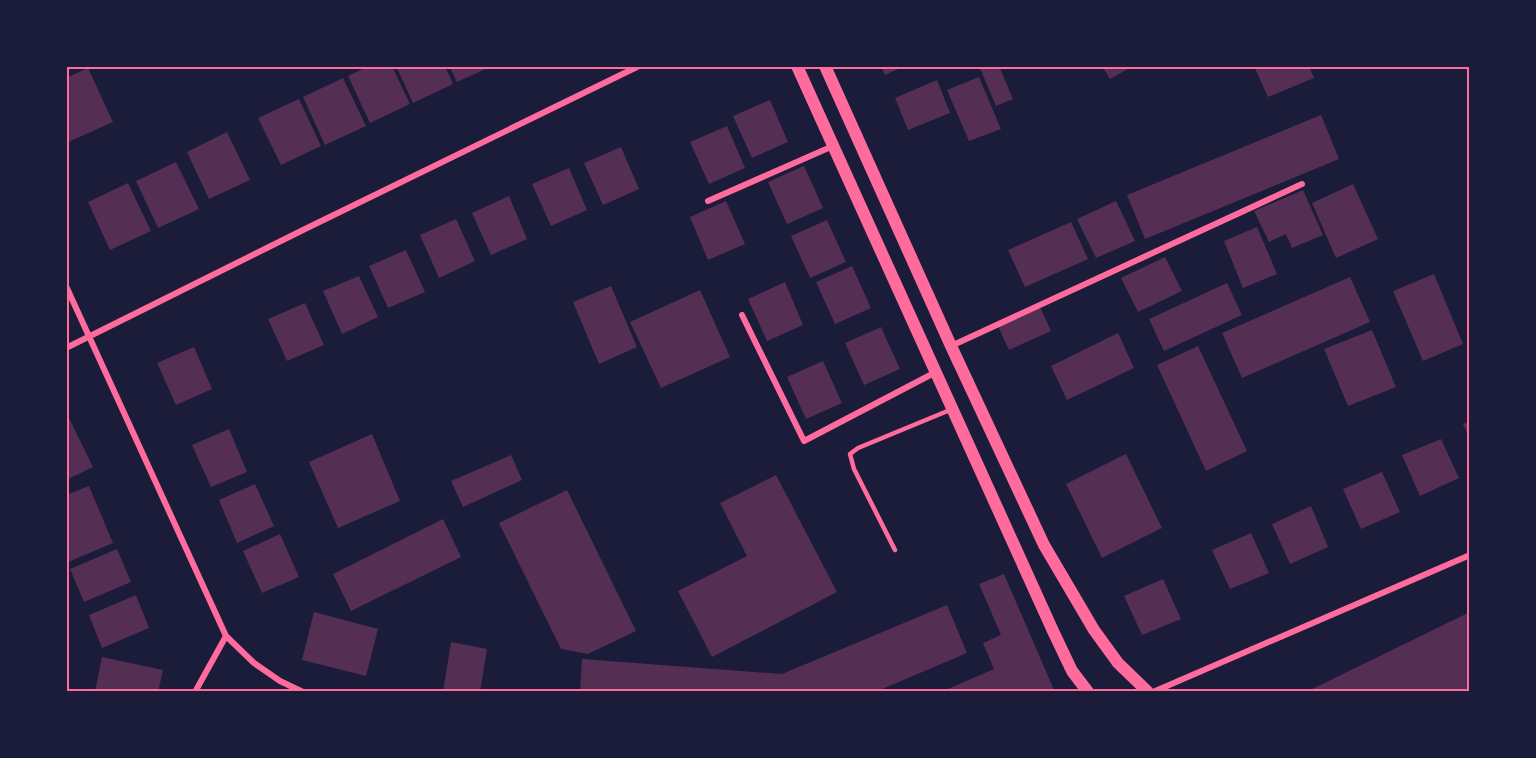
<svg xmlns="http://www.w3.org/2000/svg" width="1536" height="758" viewBox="0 0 1536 758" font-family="Lato,sans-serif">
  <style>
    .building { fill: #542f53 }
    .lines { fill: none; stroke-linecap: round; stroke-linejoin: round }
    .service { stroke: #ff6b9d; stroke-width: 4.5 }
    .minor { stroke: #ff6b9d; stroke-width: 6 }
    .secondary { stroke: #ff6b9d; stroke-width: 12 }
    .neatline { fill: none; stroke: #ff6b9d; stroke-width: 2 }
  </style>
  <rect width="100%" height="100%" fill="#1b1b3a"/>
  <path class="building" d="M369,66H392L410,104L370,123L348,76Z
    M396,66H445L453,84L413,103Z
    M449,66H492L457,82Z
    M881,66H905L885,75Z
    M979,66H999L1013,99L996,106Z
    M1102,66H1133L1110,79Z
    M1254,66H1309L1314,78L1268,97Z
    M88,68L113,122L66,143V78Z
    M979,77L1001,129L969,141L947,90Z
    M343,78L366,126L325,145L303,97Z
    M937,80L950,113L908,130L895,98Z
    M299,99L321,146L281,165L258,118Z
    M770,100L788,142L752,158L733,116Z
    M1321,115L1339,159L1145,239L1127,195Z
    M727,126L745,168L709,184L690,142Z
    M227,132L250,180L209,199L187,152Z
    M621,147L639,189L603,205L584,163Z
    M176,162L199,209L158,228L136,181Z
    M804,166L823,208L787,224L768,182Z
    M569,168L587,210L551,226L532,184Z
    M128,183L151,231L110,250L88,202Z
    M1353,184L1378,239L1336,258L1312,203Z
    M1303,190L1323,235L1292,248L1286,234L1269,242L1254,211Z
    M509,196L527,239L491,255L472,213Z
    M726,201L745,244L708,260L690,217Z
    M1116,201L1135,241L1096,258L1077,219Z
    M456,219L475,261L439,278L420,235Z
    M827,220L846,262L810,278L791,236Z
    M1071,222L1088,259L1025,287L1008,250Z
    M1257,227L1277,274L1243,288L1224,241Z
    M406,250L425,292L388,308L369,266Z
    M1165,257L1182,291L1138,312L1121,278Z
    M852,266L871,308L835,324L816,282Z
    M1434,274L1463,344L1423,361L1393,291Z
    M359,276L378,317L342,334L323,291Z
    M1350,277L1370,322L1242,378L1222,333Z
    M785,282L803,325L767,341L748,299Z
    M1227,283L1242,315L1164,351L1149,319Z
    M611,286L637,347L599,364L573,302Z
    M700,290L730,357L661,388L630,322Z
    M305,303L324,345L287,361L268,319Z
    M1040,307L1051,331L1009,350L998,326Z
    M881,327L900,369L864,385L845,343Z
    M1372,330L1396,387L1348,406L1324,349Z
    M1118,333L1134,368L1067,400L1051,366Z
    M1198,346L1247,451L1206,471L1157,365Z
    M194,347L212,389L176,405L157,363Z
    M823,361L842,403L806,419L787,377Z
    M66,412L93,467L66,480Z
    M1470,421V439L1463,424Z
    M229,429L247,472L211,487L192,445Z
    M372,434L400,501L338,528L309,462Z
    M1441,439L1459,478L1420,496L1402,455Z
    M1126,454L1162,528L1102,558L1066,484Z
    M511,455L522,480L463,507L451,481Z
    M1382,472L1400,512L1361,529L1343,489Z
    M776,475L837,592L712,657L678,591L747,556L720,503Z
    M255,484L274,526L237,543L219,500Z
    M89,486L113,543L66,563V495Z
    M567,490L636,631L588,654L561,649L499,523Z
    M1311,506L1328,547L1290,564L1272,524Z
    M443,519L461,557L351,611L333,574Z
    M1251,533L1269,573L1230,589L1212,550Z
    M280,534L299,577L262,593L243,551Z
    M117,549L131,582L84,602L70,569Z
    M1004,574L1054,690L1049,692H941L994,669L983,643L1001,635L979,584Z
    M1163,579L1181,619L1142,635L1124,596Z
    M136,595L149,628L102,648L89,615Z
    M947,605L967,653L875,692H580L582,659L782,674Z
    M314,612L378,629L366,676L302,660Z
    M1470,612V692H1306Z
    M451,642L487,649L480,692H443Z
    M102,657L163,670L158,692H95Z"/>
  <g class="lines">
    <path class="service" d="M895,550L854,469L850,454L858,448L950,410"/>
    <path class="minor" d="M708,201L833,146
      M66,286L226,636L254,663L280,681L303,692
      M742,315L804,441L936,372
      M951,346L1302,184
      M66,348L303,230L639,66
      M195,692L226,636
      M1153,692L1470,555"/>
    <path class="secondary" d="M797,66L1053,631L1072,671L1088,692
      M825,66L951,346L1044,545L1094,630L1118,663L1148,692"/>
  </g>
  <rect width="1536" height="758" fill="none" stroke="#1b1b3a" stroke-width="135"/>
  <rect x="68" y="68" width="1400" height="622" class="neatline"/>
</svg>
